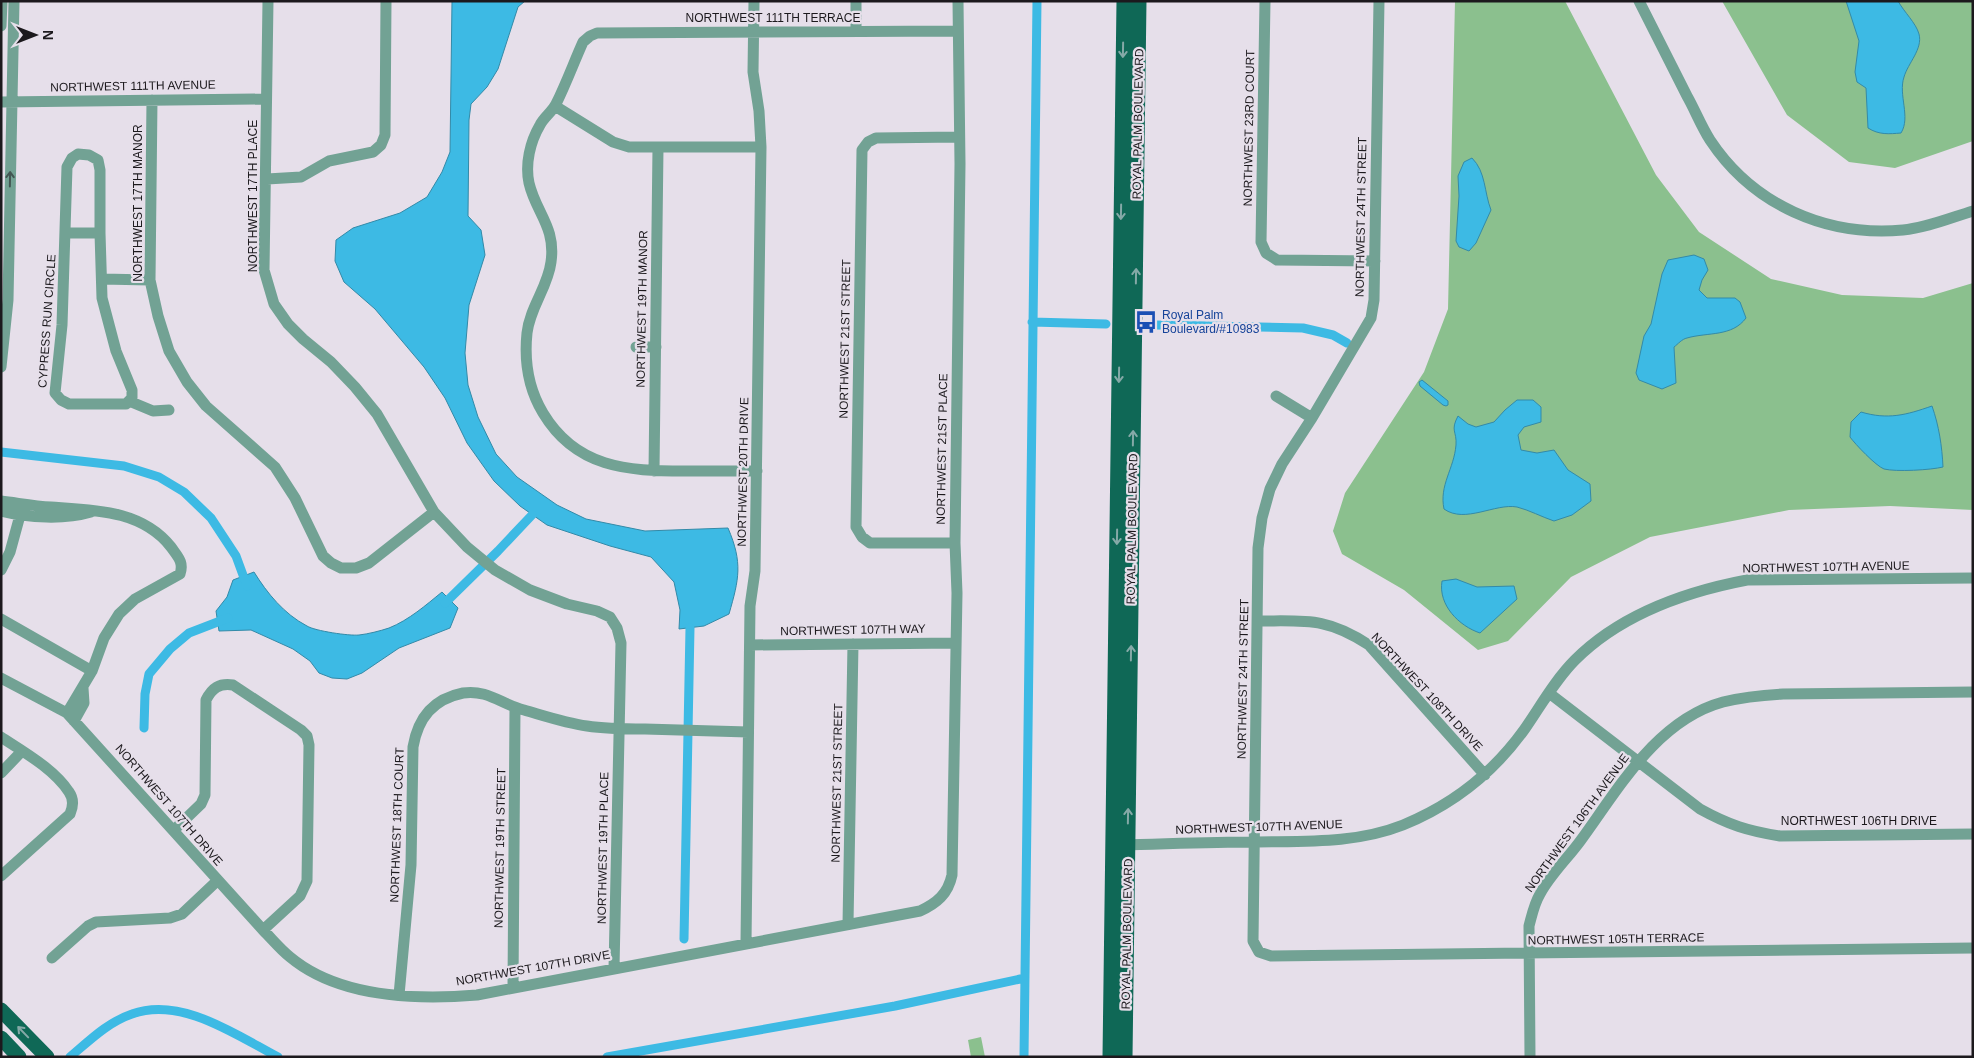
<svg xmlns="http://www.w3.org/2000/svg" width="1974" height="1058" viewBox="0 0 1974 1058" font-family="Arial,sans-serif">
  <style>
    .green { fill: #8bc08e }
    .water { fill: #3dbae4; stroke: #338aa8 }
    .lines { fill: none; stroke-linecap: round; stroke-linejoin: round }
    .canal { stroke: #3dbae4; stroke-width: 9 }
    .minor { stroke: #72a294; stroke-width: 11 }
    .major { stroke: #0f6856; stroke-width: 15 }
    .oneway { stroke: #85a9a7 }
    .oneway2 { stroke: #435753 }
    .labels { text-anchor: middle; stroke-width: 4.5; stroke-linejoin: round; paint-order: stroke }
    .street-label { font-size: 12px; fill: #1c191d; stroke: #e6dfea }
    .transit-label { font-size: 12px; fill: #164399; stroke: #e6dfea; text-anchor: start }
  </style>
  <rect width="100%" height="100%" fill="#e6dfea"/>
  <path class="green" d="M1455,1H1565L1656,175L1699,232L1771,279L1842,295L1923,298L1973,283V510L1890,506L1789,510L1650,537L1571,577L1508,641L1478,650L1404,590L1342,554L1333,531L1345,493L1424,372L1448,309Z
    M1722,1H1973V141L1895,168L1849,162L1787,115Z
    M981,1037L985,1057H971L968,1040Z"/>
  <path class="water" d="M452,1H525L518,7L498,69L487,87L471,104L469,120L468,216L481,230L485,255L469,305L465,353L468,385L478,417L496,454L517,477L557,505L586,519L645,531L728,528C743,563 739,579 729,614L704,626L679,629L680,610L674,582L651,557L610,546L547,525L520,506L494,481L467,443L445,398L424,367L375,309L344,282L335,261L336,240L353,228L400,213L427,197L442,172L450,152Z
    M1846,1H1898C1904,12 1916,23 1919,34C1923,49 1908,63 1904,77C1898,95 1911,117 1901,133C1889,134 1879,135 1868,128L1866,88L1857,82L1855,72L1859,41Z
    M1472,158C1486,172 1484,192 1491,210L1476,243L1469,251L1459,247L1456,241L1459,196L1458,176L1464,162Z
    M1694,255L1704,259L1708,270L1702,280L1699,290L1707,298H1735L1740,302L1746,318C1732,337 1708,332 1687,338C1682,339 1678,344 1674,347L1676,383L1662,389L1639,380L1636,373L1644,336L1651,324L1662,274L1668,260Z
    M1422,380L1448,401V405L1446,406L1443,405L1420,386L1419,382Z
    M1517,400H1533L1541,407V422L1524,427L1518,435L1521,450L1537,453L1554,450L1568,470L1590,484L1591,501L1572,515L1554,521C1542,517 1529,510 1517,507C1495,503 1465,524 1444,509C1439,485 1454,469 1456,445C1457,431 1450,431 1458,416L1468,424L1476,427L1494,422L1505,410Z
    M1932,406C1939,426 1942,446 1943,467C1931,470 1896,472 1884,469C1876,466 1855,444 1850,437L1851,422L1861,412C1888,420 1906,415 1932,406Z
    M254,572C267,593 284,614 307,626C315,631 349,636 359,635C368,634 380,631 389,628C409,620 426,605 442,592L458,608L450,628L399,648L362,673L347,679L332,678L319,673L310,661L293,649L251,630L219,631L216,611L227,597L233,580Z
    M1456,579L1477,587L1514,586L1517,599L1480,633C1459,626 1438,605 1442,581Z"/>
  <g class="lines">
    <path class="canal" d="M1032,322L1106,324
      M1155,325L1303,328L1333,335L1347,343
      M1,452L124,466L159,477L184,492L211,518L236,556L247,586
      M445,603L498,551L532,515
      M144,728L145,694L149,674L170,649L189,633L228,618
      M684,939L690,628
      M70,1057C89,1041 108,1022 132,1014C181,996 236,1035 278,1057
      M607,1057L895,1006L1025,978
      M1024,1057L1037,1"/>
    <path class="minor" d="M268,1L264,270L274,304L288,324L303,339L331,362L355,387L377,414L434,512L467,547L495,570L530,590L567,604L597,611L610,617L617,628L621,643L614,968
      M1265,1L1261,242L1266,253L1277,260L1375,261
      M1379,1L1374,300L1371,318L1312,418L1282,464L1270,489L1262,518L1258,548L1253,941L1259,952L1271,956L1973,948
      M1639,1C1655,33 1671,64 1687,96C1695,110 1701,126 1710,140C1753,205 1826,237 1903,230C1926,228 1950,218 1973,211
      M1,26L2,1
      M856,31V1
      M152,100L150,280L158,316L169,351L187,382L206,406L275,467L295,498L323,556L331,563L341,568H356L369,563L434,512
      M1,102L266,99
      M555,106L613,142L629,147H761
      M78,154L89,155L98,160L100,170V233L102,298L116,351L132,390V398L126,404H69L61,400L55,393L62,325L67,167L72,158Z
      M267,179L301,177L329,161L373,152L381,145L385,135L386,1
      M66,233H100
      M102,279L150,280
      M636,347H656
      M1,367L8,300L14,1
      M1276,396L1312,418
      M129,401L153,411L169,410
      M654,471L658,148
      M757,471C733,471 709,471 685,471C627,471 576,468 543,413C528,388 524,362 527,333C530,307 548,287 551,262C556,227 536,213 529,183C525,164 530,142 540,125C544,117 552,112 556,104C566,84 574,62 583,42L590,36L597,33L958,31
      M1,501C18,503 34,506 51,507C94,510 142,510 171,547C178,557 184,562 180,574L135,599L119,614L104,638L92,671L67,713
      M1,511C29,518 64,520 91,512
      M955,543H870L862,537L856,527L862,150L868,142L876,138L958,137
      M1,570L10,552L22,508
      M1,619L92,671
      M1258,621C1306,621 1327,617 1369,645L1485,775
      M750,645L956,643
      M1,678L67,713L263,930C272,939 280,949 290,957C339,998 417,1000 477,995L920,911C937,903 948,894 952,875L957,593L955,543L960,164L958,1
      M1549,693L1700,809C1729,825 1748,831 1780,836L1973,834
      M74,721L84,703L83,688
      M1,737C24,752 54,769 69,792C74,799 73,807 70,814L1,876
      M1,773L22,751
      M174,830L201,804L205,795L206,700C212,688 219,683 233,685L301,730L307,736L309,745L307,881L300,896L263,930
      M1122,845C1166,844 1210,842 1254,842C1304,841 1355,844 1403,825C1452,805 1493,773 1524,730C1540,707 1555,680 1575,660C1621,614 1684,592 1747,580L1973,578
      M848,924L853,644
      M746,943L750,606L755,571L761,147L759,111L753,72L754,1
      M52,958L88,926L96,922L170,918L182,914L217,881
      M513,988L515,708
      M399,995L411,865L413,747C418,718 433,699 463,693C487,689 503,705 524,710C545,716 566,723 587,726C606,729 626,729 645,729C679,730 713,731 748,732
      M1530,1057L1529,926C1532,915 1534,904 1540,894C1550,875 1568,858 1581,840C1619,788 1657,720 1723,702C1743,697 1762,695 1783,694L1973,692"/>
    <path class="major" d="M1,1010L47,1057
      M1,1038L19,1057
      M1110,1057L1124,1
      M1125,1057L1139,1"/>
  </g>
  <defs><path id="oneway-shaft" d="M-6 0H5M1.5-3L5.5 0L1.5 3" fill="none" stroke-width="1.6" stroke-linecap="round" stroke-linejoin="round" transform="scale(1.25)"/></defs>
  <g class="oneway">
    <use href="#oneway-shaft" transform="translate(1123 50) rotate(91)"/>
    <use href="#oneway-shaft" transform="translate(1121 212) rotate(91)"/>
    <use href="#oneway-shaft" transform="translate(1136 276) rotate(-89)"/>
    <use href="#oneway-shaft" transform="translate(1119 375) rotate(91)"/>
    <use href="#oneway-shaft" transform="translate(1133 438) rotate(-89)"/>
    <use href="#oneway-shaft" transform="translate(1117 537) rotate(91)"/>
    <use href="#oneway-shaft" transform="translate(1131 653) rotate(-89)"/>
    <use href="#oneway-shaft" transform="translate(1128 816) rotate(-89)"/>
    <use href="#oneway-shaft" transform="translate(23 1032) rotate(-134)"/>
  </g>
  <use class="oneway2" href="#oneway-shaft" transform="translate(10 179) rotate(-89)"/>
  <defs>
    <symbol id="bus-bare" viewBox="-9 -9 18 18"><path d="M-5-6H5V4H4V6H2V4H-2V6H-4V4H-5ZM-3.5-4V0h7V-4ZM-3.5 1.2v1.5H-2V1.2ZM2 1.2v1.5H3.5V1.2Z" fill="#1a4fb4" stroke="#e6dfea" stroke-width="2.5" paint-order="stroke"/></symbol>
  </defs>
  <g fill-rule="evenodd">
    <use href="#bus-bare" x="1130" y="306" width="32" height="32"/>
  </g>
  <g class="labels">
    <g class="street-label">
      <text x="773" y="22">NORTHWEST 111TH TERRACE</text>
      <text transform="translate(133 86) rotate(-1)" y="4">NORTHWEST 111TH AVENUE</text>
      <text transform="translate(1138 124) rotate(-89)" y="4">ROYAL PALM BOULEVARD</text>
      <text transform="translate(1249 128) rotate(-89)" y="4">NORTHWEST 23RD COURT</text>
      <text transform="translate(253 196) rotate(-90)" y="4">NORTHWEST 17TH PLACE</text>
      <text transform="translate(138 203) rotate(-90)" y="4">NORTHWEST 17TH MANOR</text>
      <text transform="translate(1361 217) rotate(-89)" y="4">NORTHWEST 24TH STREET</text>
      <text transform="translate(642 309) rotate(-89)" y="4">NORTHWEST 19TH MANOR</text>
      <text transform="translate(47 321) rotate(-86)" y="4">CYPRESS RUN CIRCLE</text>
      <text transform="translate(845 339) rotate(-89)" y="4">NORTHWEST 21ST STREET</text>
      <text transform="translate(942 449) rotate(-89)" y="4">NORTHWEST 21ST PLACE</text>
      <text transform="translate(743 472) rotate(-89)" y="4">NORTHWEST 20TH DRIVE</text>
      <text transform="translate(1132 529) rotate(-89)" y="4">ROYAL PALM BOULEVARD</text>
      <text transform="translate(1826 567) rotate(-1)" y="4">NORTHWEST 107TH AVENUE</text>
      <text transform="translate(853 630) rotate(-1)" y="4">NORTHWEST 107TH WAY</text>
      <text transform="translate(1243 679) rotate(-89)" y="4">NORTHWEST 24TH STREET</text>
      <text transform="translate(1427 692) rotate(47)" y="4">NORTHWEST 108TH DRIVE</text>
      <text transform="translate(837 783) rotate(-89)" y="4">NORTHWEST 21ST STREET</text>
      <text transform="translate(169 805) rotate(49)" y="4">NORTHWEST 107TH DRIVE</text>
      <text x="1859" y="825">NORTHWEST 106TH DRIVE</text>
      <text transform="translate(1577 823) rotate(-54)" y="4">NORTHWEST 106TH AVENUE</text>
      <text transform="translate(397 825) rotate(-88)" y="4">NORTHWEST 18TH COURT</text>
      <text transform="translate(1259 827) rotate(-2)" y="4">NORTHWEST 107TH AVENUE</text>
      <text transform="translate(500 848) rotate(-89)" y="4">NORTHWEST 19TH STREET</text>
      <text transform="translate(603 848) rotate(-89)" y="4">NORTHWEST 19TH PLACE</text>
      <text transform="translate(1127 934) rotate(-89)" y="4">ROYAL PALM BOULEVARD</text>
      <text transform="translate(1616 939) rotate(-1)" y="4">NORTHWEST 105TH TERRACE</text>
      <text transform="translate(533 968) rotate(-10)" y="4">NORTHWEST 107TH DRIVE</text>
    </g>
    <g class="transit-label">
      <text x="1162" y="319">Royal Palm<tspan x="1162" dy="14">Boulevard/#10983</tspan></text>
    </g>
  </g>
  <rect width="1974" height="1058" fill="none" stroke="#1c191d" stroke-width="5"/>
  <g transform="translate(35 35) rotate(90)" stroke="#e6dfea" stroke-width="4" paint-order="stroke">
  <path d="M0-4L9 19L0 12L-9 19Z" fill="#1c191d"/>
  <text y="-8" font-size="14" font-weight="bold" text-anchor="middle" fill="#1c191d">N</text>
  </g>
</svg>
